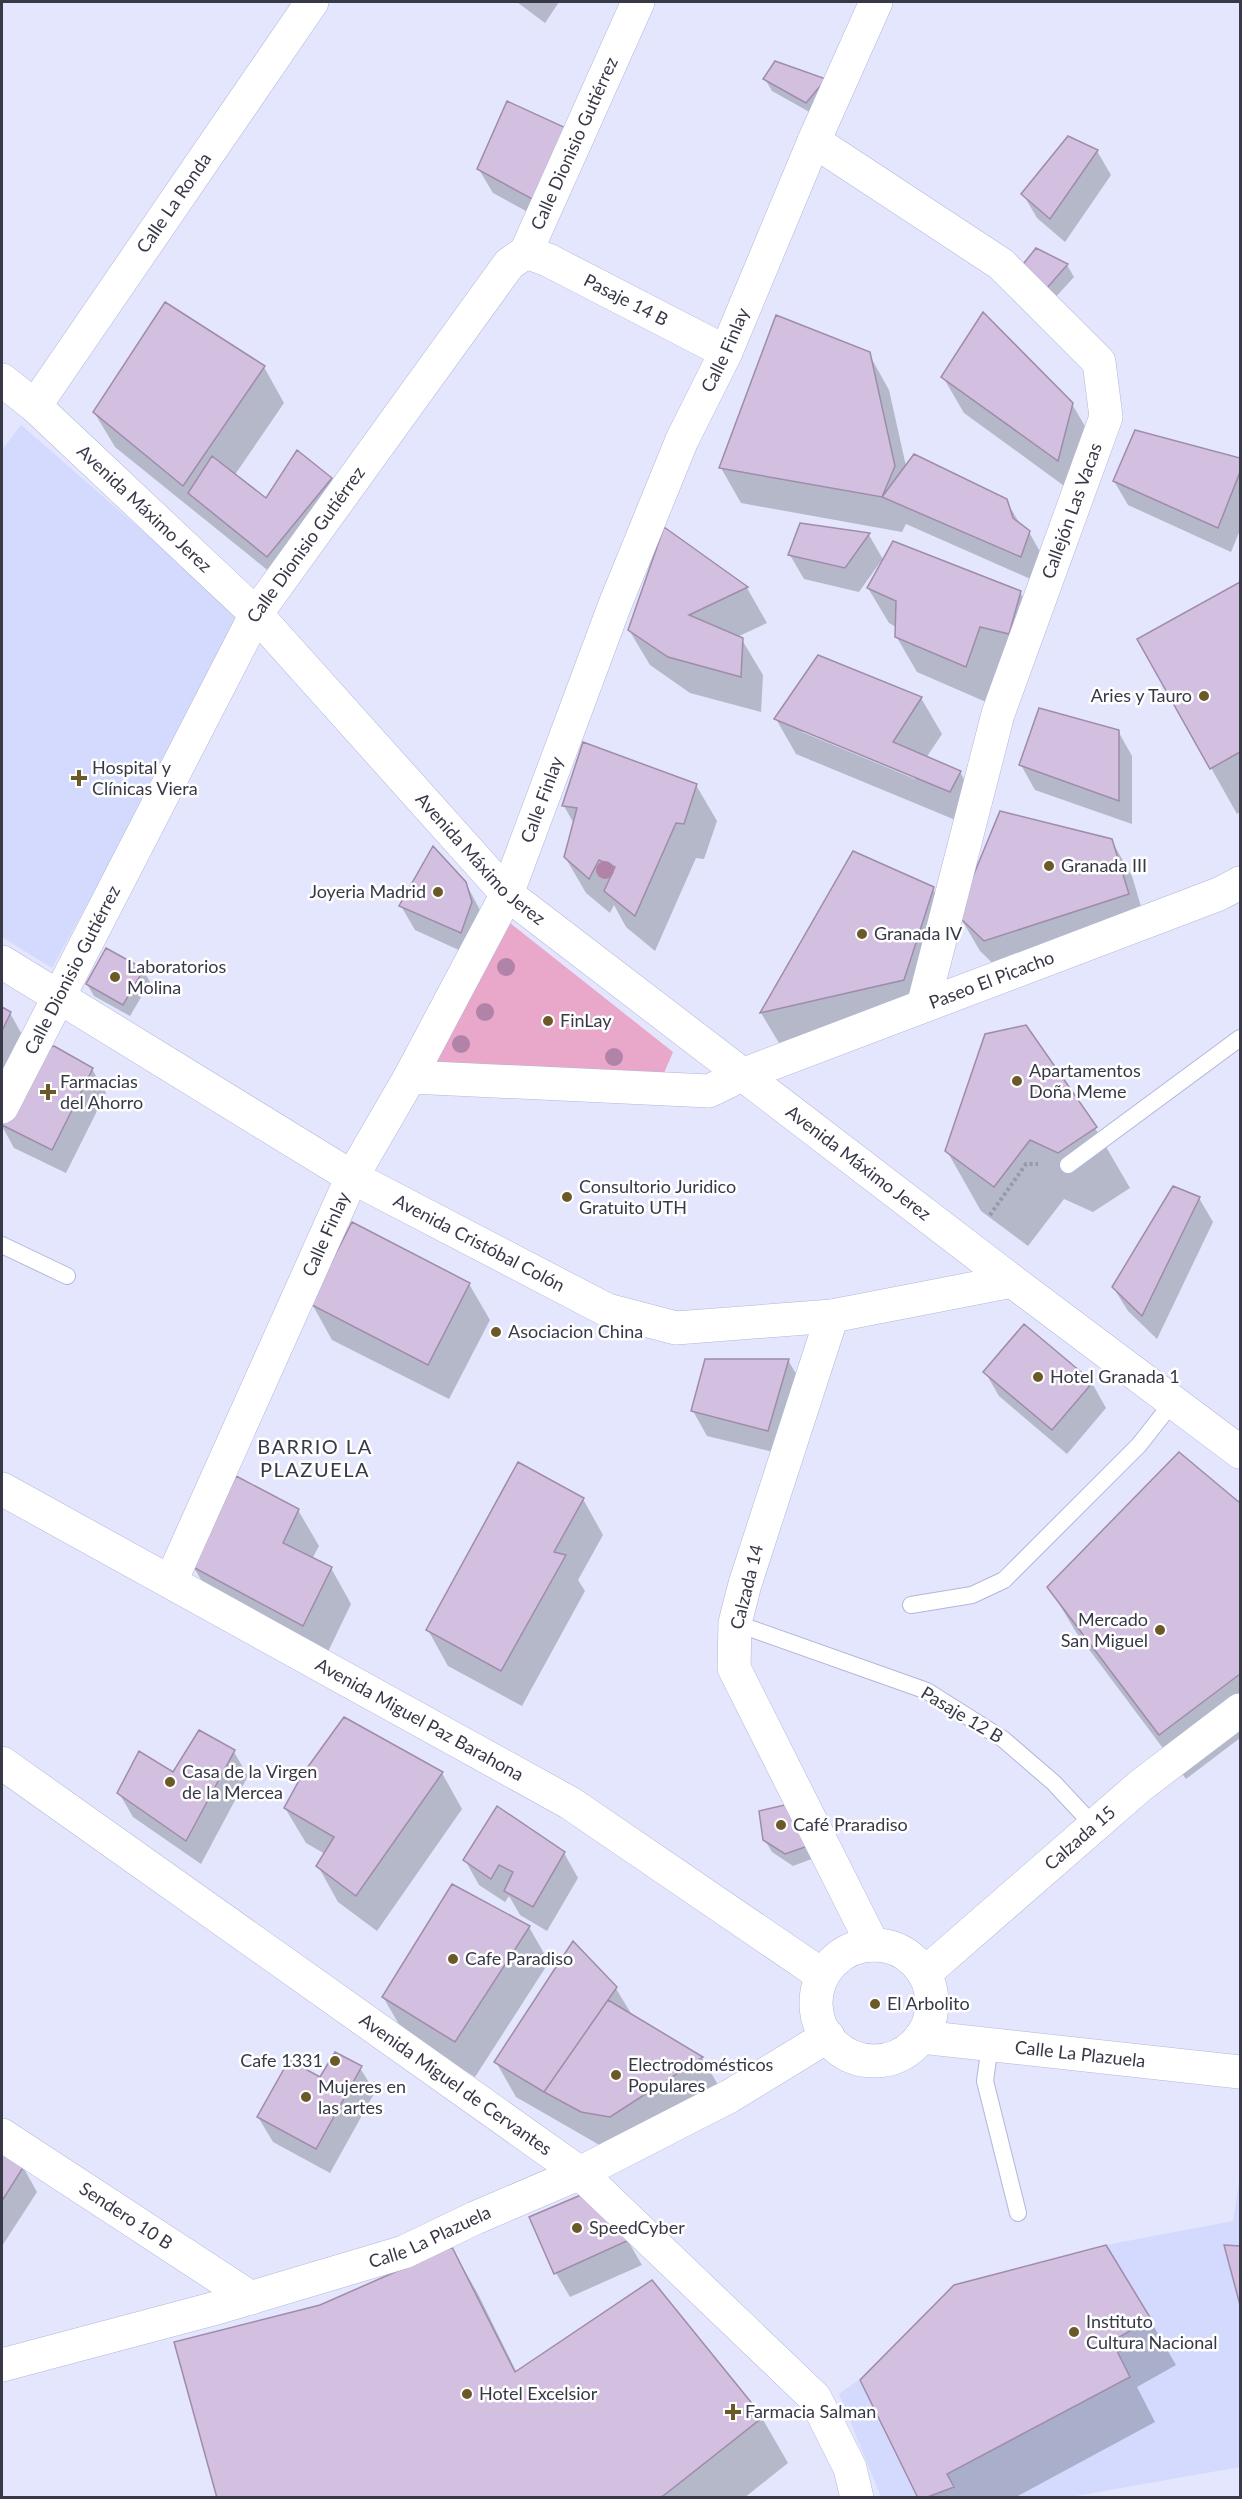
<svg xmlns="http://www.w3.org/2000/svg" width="1242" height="2499" viewBox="0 0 1242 2499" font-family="Lato,sans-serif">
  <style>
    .built { fill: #d4dafd }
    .park { fill: #e9a7c9 }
    .shadow { fill: #0003; fill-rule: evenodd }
    .building { fill: #d3bfdf; stroke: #9f8cab; stroke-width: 1.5 }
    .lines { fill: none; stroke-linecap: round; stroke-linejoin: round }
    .service-casing { stroke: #b1b7d9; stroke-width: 18 }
    .minor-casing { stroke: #b1b7d9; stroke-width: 34 }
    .tertiary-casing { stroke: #b1b7d9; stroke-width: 34 }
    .secondary-casing { stroke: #b1b7d9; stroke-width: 34 }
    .path { stroke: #9699ab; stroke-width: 4; stroke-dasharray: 3 3; stroke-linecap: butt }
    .service { stroke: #fff; stroke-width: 16 }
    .minor { stroke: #fff; stroke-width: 33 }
    .tertiary { stroke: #fff; stroke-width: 33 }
    .secondary { stroke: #fff; stroke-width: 33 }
    .tree { fill: #b183a9 }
    .poi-dot { fill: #6b5a28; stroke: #fff; stroke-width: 2 }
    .labels { text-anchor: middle; stroke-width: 5; stroke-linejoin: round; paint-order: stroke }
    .street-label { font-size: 18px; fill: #373947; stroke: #fff }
    .poi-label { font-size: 18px; fill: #373947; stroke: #fff; text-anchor: start }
    .neighbourhood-label { font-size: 20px; letter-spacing: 1.5px; fill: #373947; stroke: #fff }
  </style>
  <rect width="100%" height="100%" fill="#e3e6fc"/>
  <path class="built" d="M21,425L244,619L52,968L2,937V450Z
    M1240,2175V2467L1070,2497H881L839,2394L860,2379L954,2285L1106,2245L1233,2221Z"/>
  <path class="park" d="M510,923L673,1052L664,1073L436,1062Z"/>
  <path class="shadow" d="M517,2H559L545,23Z
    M765,79L825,80L813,114L772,91Z
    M507,103L548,223L493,193L478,168Z
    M1068,138L1097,151L1111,175L1065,242L1037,218L1023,194Z
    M1067,265L1074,277L1053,300L1029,280Z
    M869,354L889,390L906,466L1006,500L1021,526L1029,532L1043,557L1035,581L906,524L902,532L741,503L721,468Z
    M264,367L284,403L234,476L266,501L331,479L345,503L281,581L115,447L94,412Z
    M943,377L1072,404L1093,440L1078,496L964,413Z
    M1136,432L1240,460V530L1231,552L1128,505L1114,481Z
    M665,529L747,588L767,623L737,637L742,640L763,675L761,712L690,693L650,665L629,630Z
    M869,535L884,561L1020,592L1040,627L986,702L917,672L896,636V627L889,623L868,588L883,562L881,561L859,592L804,579L790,555Z
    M1240,583V812L1237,814L1139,640Z
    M921,698L942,734L926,758L960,772L980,808L970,826L796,754L776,719ZM804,730L915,775V779L802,732Z
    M1118,731L1132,756V824L1035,790L1021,765Z
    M696,785L717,821L704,859L696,858L655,951L626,927L614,905L610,913L586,893L565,857L574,824L564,806Z
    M1111,840L1132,876L1148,930L1006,976L980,951L959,915Z
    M854,853L933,889L953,924L924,1015L782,1048L761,1013Z
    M465,882L479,908L485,927L474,957L415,930L401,906Z
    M143,970L150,982L130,1016L94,996L87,984Z
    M2,1009L10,1013L30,1049L2,1107Z
    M1026,1026L1095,1128L1130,1188L1093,1212L1064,1199L1028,1246L981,1211L947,1151Z
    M92,1069L106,1093L66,1173L14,1148L2,1126V1120Z
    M1199,1198L1213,1222L1157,1339L1128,1311L1113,1287Z
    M469,1284L490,1320L449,1399L332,1340L312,1304Z
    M1025,1326L1092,1383L1106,1408L1067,1454L999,1396L985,1372Z
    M788,1360L802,1384L782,1454L707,1436L693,1411Z
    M1179,1454L1240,1505V1738L1186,1779L1076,1632L1049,1587Z
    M583,1499L603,1535L578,1580L585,1591L522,1706L448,1666L428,1630Z
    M298,1510L319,1546L312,1559L331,1568L351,1604L324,1660L214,1602L193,1566Z
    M234,1752L248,1776L201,1864L133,1817L119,1793Z
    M442,1773L462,1809L377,1931L338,1902L318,1866L325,1854L306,1843L285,1808Z
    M788,1806L817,1857L793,1866L772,1852L764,1839Z
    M564,1853L578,1878L547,1931L520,1915L509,1896L505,1902L479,1885L465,1860Z
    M529,1927L549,1962L475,2077L404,2033L383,1997Z
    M615,1987L632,2015L702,2058L723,2093L603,2147L516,2097L496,2062Z
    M360,2068L375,2092L330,2173L273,2142L258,2117L320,2079Z
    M2,2153L23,2167L37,2192L2,2246Z
    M531,2217L628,2241L642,2265L570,2297L556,2273Z
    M1226,2247H1240V2300Z
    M452,2249L478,2294L517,2373L762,2418L788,2463L744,2498H219L320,2306Z
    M1150,2320L1176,2365L1137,2387L1155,2422L1014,2498H919L861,2380Z"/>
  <path class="building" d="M775,61L826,79L806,103L763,79Z
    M507,101L566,128L534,200L477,169Z
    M1068,136L1098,150L1050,219L1021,194Z
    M1036,248L1068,264L1046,289L1020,268Z
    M165,302L265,366L183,486L93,412Z
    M983,312L1073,403L1058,461L941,377Z
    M776,315L870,352L895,466L882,497L719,468Z
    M1135,430L1240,458V472L1218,528L1113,481Z
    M297,450L332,478L267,557L188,493L212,456L266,498Z
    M914,454L1007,499L1013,518L1030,531L1021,557L882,497Z
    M800,523L870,533L845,568L788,555Z
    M664,527L748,587L689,615L743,638L741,677L668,657L628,630Z
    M893,541L1021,591L1009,634L980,627L966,667L895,637L896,601L867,588Z
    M1240,582V752L1210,769L1137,639Z
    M818,655L922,697L893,742L961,771L950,792L774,719Z
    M1039,708L1119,730V801L1019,765Z
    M583,742L697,784L684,824L676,823L635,916L604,891L615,867L599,860L589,879L564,857L577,808L562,806Z
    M1000,811L1112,839L1129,894L984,941L957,915Z
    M433,846L466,882L472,902L461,933L399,906Z
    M853,851L934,887L904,980L760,1013Z
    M106,948L144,969L123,1005L86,984Z
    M2,1007L11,1012L2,1031Z
    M1026,1025L1097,1127L1058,1153L1030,1140L994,1187L945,1151L985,1034Z
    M54,1046L93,1068L52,1150L2,1125V1117L35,1052Z
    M1173,1186L1200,1197L1142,1316L1112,1287Z
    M352,1222L470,1283L428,1365L310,1304Z
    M1024,1324L1093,1382L1052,1430L983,1372Z
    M705,1359H789L768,1431L691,1411Z
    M1179,1452L1240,1503V1674L1159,1735L1047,1587Z
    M518,1462L584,1498L554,1552L566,1555L501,1671L426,1630Z
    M236,1476L299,1509L283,1543L332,1567L303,1626L191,1566Z
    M344,1717L443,1772L356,1896L316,1866L334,1837L284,1808L302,1775Z
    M199,1730L235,1750L186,1841L117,1793L139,1751L173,1772Z
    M789,1804L811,1845L785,1854L763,1840L759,1811Z
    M497,1806L565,1852L533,1907L504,1891L513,1872L499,1865L491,1879L463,1860Z
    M452,1884L530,1926L455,2042L382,1997Z
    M573,1941L617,1987L544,2092L494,2062Z
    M608,2000L703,2057L610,2117L581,2112L544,2092Z
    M335,2052L362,2066L316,2149L257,2117L289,2060L320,2077Z
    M2,2152L24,2166L2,2201Z
    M588,2192L629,2240L554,2274L529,2217Z
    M1106,2245L1151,2319L1112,2341L1130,2377L947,2474L954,2487L925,2498H918L860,2380L954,2285Z
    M1224,2245L1240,2246V2305Z
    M452,2247L515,2372L652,2280L763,2417L663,2496L657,2498H217L174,2342L320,2305Z"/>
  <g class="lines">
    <defs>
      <path id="service" d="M1068,1165L1240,1038
        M2,1245L67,1276
        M911,1605L972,1595L1004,1580L1139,1445L1172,1403
        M735,1623L927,1691L1003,1739L1054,1783L1094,1826
        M990,2045L985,2081L1018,2213"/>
      <g id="minor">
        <path d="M814,141L1001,264L1099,362L1106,417L998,714L923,1006"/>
        <path id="s1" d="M526,252L548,260L726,352"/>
        <path id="s2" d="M35,406L312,2"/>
        <path d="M410,1077L709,1091L742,1075"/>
        <path id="s3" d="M2,1107L256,614L509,264L526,252L638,2"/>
        <path id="s4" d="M2,1489L570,1803L822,1975"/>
        <path id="s5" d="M171,1581L352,1177L410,1077L507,894L614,607L682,440L726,352L814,141L876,2"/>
        <path id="s6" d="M2,1763L580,2173"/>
        <path id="s7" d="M924,1974L1140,1786L1240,1710"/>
        <path id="s8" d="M921,2037L1240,2072"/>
        <path id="s9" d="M2,2135L251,2298"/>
        <path id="s10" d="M2,2365L220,2307L404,2252L475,2218L580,2173"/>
      </g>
      <g id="tertiary">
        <path id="s11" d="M742,1075L1219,894L1240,883"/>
        <path d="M832,1316L745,1584L735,1623L734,1668L873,1945"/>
        <circle cx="874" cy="2003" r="58"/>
        <path d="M828,2036L730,2096L580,2173L815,2398L850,2468L857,2498"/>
      </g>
      <g id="secondary">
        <path id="s12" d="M2,380L35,406L256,614L507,894L1012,1281L1240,1452"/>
        <path id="s13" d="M2,962L352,1177L607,1310L676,1328L832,1316L1012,1281"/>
      </g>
    </defs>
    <use href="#service" class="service-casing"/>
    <use href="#minor" class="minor-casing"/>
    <use href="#tertiary" class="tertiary-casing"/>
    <use href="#secondary" class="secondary-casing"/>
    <path class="path" d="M990,1215L1026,1164H1038"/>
    <use href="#service" class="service"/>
    <use href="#minor" class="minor"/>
    <use href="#tertiary" class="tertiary"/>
    <use href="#secondary" class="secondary"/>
  </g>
  <g class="tree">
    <circle cx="605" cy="870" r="9"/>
    <circle cx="506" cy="967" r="9"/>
    <circle cx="485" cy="1012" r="9"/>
    <circle cx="461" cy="1044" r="9"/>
    <circle cx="614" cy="1057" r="9"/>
  </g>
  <g class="poi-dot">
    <circle cx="1204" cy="696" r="6"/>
    <path d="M76 769h6v6h6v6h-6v6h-6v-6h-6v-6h6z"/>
    <circle cx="1049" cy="866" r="6"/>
    <circle cx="438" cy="892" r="6"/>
    <circle cx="862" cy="934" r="6"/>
    <circle cx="115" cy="977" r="6"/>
    <circle cx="548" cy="1021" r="6"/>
    <circle cx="1017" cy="1081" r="6"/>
    <path d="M45 1083h6v6h6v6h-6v6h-6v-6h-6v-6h6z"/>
    <circle cx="567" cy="1197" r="6"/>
    <circle cx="496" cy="1332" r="6"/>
    <circle cx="1038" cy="1377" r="6"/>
    <circle cx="1160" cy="1630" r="6"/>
    <circle cx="170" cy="1782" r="6"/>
    <circle cx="781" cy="1825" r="6"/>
    <circle cx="453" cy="1959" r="6"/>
    <circle cx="875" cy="2004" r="6"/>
    <circle cx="335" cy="2061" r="6"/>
    <circle cx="616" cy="2075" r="6"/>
    <circle cx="306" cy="2097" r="6"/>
    <circle cx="577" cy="2228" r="6"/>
    <circle cx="1074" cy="2332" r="6"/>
    <circle cx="467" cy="2394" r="6"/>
    <path d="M730 2403h6v6h6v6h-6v6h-6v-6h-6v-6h6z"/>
  </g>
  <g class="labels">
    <g class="street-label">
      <text dy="6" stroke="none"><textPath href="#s3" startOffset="1126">Calle Dionisio Gutiérrez</textPath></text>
      <text dy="6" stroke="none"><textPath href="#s2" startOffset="246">Calle La Ronda</textPath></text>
      <text dy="6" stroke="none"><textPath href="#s1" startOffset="111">Pasaje 14 B</textPath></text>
      <text dy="6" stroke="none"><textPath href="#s5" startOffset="1352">Calle Finlay</textPath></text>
      <text dy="6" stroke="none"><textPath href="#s12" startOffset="192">Avenida Máximo Jerez</textPath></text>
      <text transform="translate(1072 511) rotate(-70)" y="6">Callejón Las Vacas</text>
      <text dy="6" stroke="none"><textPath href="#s3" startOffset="640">Calle Dionisio Gutiérrez</textPath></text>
      <text dy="6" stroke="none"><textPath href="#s5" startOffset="866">Calle Finlay</textPath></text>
      <text dy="6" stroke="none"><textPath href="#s12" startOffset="678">Avenida Máximo Jerez</textPath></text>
      <text dy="6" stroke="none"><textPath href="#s3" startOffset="154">Calle Dionisio Gutiérrez</textPath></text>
      <text dy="6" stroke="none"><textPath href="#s11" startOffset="267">Paseo El Picacho</textPath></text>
      <text dy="6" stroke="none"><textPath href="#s12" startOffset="1164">Avenida Máximo Jerez</textPath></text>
      <text dy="6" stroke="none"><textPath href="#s5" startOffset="380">Calle Finlay</textPath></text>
      <text dy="6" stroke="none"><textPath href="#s13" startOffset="554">Avenida Cristóbal Colón</textPath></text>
      <text transform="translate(747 1587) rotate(-76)" y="6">Calzada 14</text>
      <text transform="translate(962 1715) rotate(31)" y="6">Pasaje 12 B</text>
      <text dy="6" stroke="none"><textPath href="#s4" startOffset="477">Avenida Miguel Paz Barahona</textPath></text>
      <text dy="6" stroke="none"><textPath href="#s7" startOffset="207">Calzada 15</textPath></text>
      <text dy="6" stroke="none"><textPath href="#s8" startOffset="160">Calle La Plazuela</textPath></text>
      <text dy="6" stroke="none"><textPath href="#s6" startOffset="556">Avenida Miguel de Cervantes</textPath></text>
      <text dy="6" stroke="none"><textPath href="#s9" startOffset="148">Sendero 10 B</textPath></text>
      <text dy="6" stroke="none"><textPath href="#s10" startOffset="447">Calle La Plazuela</textPath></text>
    </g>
    <g class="poi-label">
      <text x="1192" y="702" text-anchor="end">Aries y Tauro</text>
      <text x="92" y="774">Hospital y<tspan x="92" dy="21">Clínicas Viera</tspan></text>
      <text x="1061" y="872">Granada III</text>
      <text x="426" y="898" text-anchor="end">Joyeria Madrid</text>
      <text x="874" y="940">Granada IV</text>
      <text x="127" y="973">Laboratorios<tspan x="127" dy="21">Molina</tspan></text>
      <text x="560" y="1027">FinLay</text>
      <text x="1029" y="1077">Apartamentos<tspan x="1029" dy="21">Doña Meme</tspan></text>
      <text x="60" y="1088">Farmacias<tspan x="60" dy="21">del Ahorro</tspan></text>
      <text x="579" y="1193">Consultorio Juridico<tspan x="579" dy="21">Gratuito UTH</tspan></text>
      <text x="508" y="1338">Asociacion China</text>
      <text x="1050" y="1383">Hotel Granada 1</text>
      <text x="1148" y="1626" text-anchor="end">Mercado<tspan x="1148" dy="21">San Miguel</tspan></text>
      <text x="182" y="1778">Casa de la Virgen<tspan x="182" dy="21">de la Mercea</tspan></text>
      <text x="793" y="1831">Café Praradiso</text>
      <text x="465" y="1965">Cafe Paradiso</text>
      <text x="887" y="2010">El Arbolito</text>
      <text x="323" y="2067" text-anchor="end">Cafe 1331</text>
      <text x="628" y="2071">Electrodomésticos<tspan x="628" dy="21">Populares</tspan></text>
      <text x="318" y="2093">Mujeres en<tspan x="318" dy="21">las artes</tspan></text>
      <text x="589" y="2234">SpeedCyber</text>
      <text x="1086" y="2328">Instituto<tspan x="1086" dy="21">Cultura Nacional</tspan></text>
      <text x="479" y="2400">Hotel Excelsior</text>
      <text x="745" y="2418">Farmacia Salman</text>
    </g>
    <g class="neighbourhood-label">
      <text x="315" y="1454">BARRIO LA<tspan x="315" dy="23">PLAZUELA</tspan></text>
    </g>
  </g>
  <rect width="1242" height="2499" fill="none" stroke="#373947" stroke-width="6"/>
</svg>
